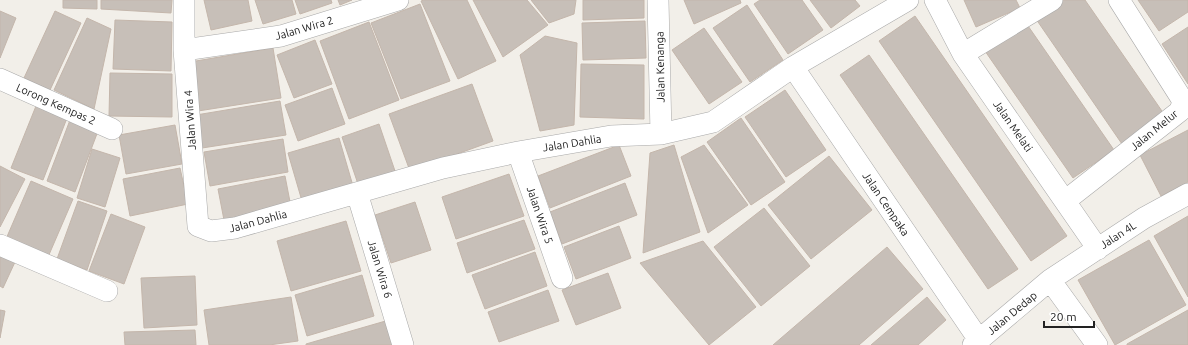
<svg xmlns="http://www.w3.org/2000/svg" width="1188" height="345" viewBox="0 0 1188 345" font-family="Ubuntu,sans-serif">
  <style>
    .building { fill: #c7bfb8; stroke: #c4b6ab }
    .lines { fill: none; stroke-linecap: round; stroke-linejoin: round }
    .minor-casing { stroke: #a9a9a9; stroke-width: 22 }
    .minor { stroke: #fff; stroke-width: 21 }
    .labels { text-anchor: middle; stroke-width: 3; stroke-linejoin: round; paint-order: stroke }
    .street-label { font-size: 11px; fill: #222; stroke: #fff }
  </style>
  <rect width="100%" height="100%" fill="#f2efe9"/>
  <path class="building" d="M63,0H97V9L63,8Z
    M101,0H172L171,13L101,9Z
    M204,0H248L252,21L211,30Z
    M255,0H292L296,14L263,24Z
    M295,0H331L332,3L300,14Z
    M338,0H352L340,5Z
    M424,0H467L496,61L458,79L421,1Z
    M473,0H527L548,25L503,57Z
    M531,0H576L574,14L549,23Z
    M583,0H644V18L583,20Z
    M684,0H740L741,3L694,24Z
    M760,0H802L823,30L788,54L754,4Z
    M810,0H855L860,6L831,28Z
    M964,0H1016L1020,8L976,27Z
    M1063,0H1085L1164,114L1122,144L1036,19Z
    M1138,0H1188V12L1159,31Z
    M420,4L450,81L401,99L371,23Z
    M747,5L783,60L750,82L713,28Z
    M0,11L16,18L0,58Z
    M55,11L81,23L50,90L24,78Z
    M915,16L1067,236L1031,261L879,41Z
    M87,18L111,29L94,109L54,90Z
    M115,20L172,22L171,71L113,69Z
    M645,21L646,58L583,60L582,23Z
    M369,22L399,100L349,119L320,41Z
    M1026,23L1114,150L1073,178L985,51Z
    M1188,27V84L1162,44Z
    M704,28L742,82L709,104L672,50Z
    M545,36L577,43L574,125L540,131L520,55Z
    M315,40L332,84L294,98L277,55Z
    M273,48L281,98L198,111L190,62Z
    M869,55L1018,269L988,289L840,75Z
    M581,64L644,65V119L580,117Z
    M110,73L172,74V117L109,116Z
    M472,84L493,141L410,171L389,114Z
    M332,88L345,124L298,141L285,105Z
    M785,90L826,150L786,177L745,117Z
    M280,101L286,135L202,148L196,115Z
    M36,106L67,118L43,180L11,168Z
    M741,118L785,182L751,205L707,142Z
    M70,120L98,131L75,192L47,181Z
    M379,124L395,171L358,184L342,137Z
    M175,125L182,164L126,174L119,135Z
    M1188,130V182L1161,196L1140,155Z
    M339,138L353,186L302,201L288,153Z
    M283,139L288,172L210,186L204,152Z
    M619,145L631,176L550,208L538,176Z
    M674,145L700,232L643,253L650,153Z
    M704,145L748,205L708,233L681,157Z
    M92,149L120,158L105,207L77,198Z
    M829,156L872,210L811,259L768,205Z
    M0,166L25,179L0,227Z
    M180,168L188,204L130,216L123,179Z
    M509,174L524,216L456,239L442,197Z
    M285,176L291,207L224,220L218,189Z
    M31,181L73,199L48,257L6,239Z
    M625,183L637,215L562,244L550,212Z
    M78,201L107,211L87,270L57,259Z
    M415,202L431,250L391,263L375,215Z
    M764,208L810,266L761,306L714,247Z
    M111,214L145,227L124,284L89,271Z
    M1188,216V297L1154,236Z
    M524,220L535,249L467,273L457,243Z
    M346,221L361,271L291,291L277,241Z
    M619,226L631,258L576,279L564,247Z
    M1149,240L1186,305L1115,345L1078,280Z
    M703,241L756,307L709,345L640,263Z
    M887,247L923,289L859,345H773Z
    M535,252L547,286L485,309L472,275Z
    M0,255L15,262L3,288L0,286Z
    M608,273L621,308L576,325L562,290Z
    M362,275L374,316L307,336L295,295Z
    M195,276L197,325L144,328L141,278Z
    M548,290L559,321L499,342L488,312Z
    M291,297L298,341L269,345H209L204,310Z
    M927,297L946,320L918,345H871Z
    M0,310L5,311L0,338Z
    M1188,310V345H1127V344Z
    M389,320L396,345H306V344Z
    M195,330L196,345H125L124,332Z"/>
  <g class="lines">
    <defs>
      <path id="minor" d="M184,0V50L198,226L211,231L235,228L443,168L518,152L611,136L661,134L713,122L793,67L908,0
        M658,0L661,134
        M935,0L963,54L1098,249
        M184,50L281,36L398,0
        M963,54L1052,0
        M793,67L979,340
        M0,79L112,129
        M518,152L562,278
        M357,193L403,345
        M1065,201L1180,111L1183,101L1119,0
        M0,245L107,291
        M1050,280L1097,345
        M973,345L1050,280L1144,218L1188,194"/>
    </defs>
    <use href="#minor" class="minor-casing"/>
    <use href="#minor" class="minor"/>
  </g>
  <g class="labels">
    <g class="street-label">
      <text transform="translate(304 28) rotate(-16)" y="4">Jalan Wira 2</text>
      <text transform="translate(660 67) rotate(-91)" y="4">Jalan Kenanga</text>
      <text transform="translate(56 104) rotate(24)" y="4">Lorong Kempas 2</text>
      <text transform="translate(190 120) rotate(-94)" y="4">Jalan Wira 4</text>
      <text transform="translate(1013 126) rotate(55)" y="4">Jalan Melati</text>
      <text transform="translate(1154 130) rotate(-39)" y="4">Jalan Melur</text>
      <text transform="translate(572 143) rotate(-9)" y="4">Jalan Dahlia</text>
      <text transform="translate(886 204) rotate(56)" y="4">Jalan Cempaka</text>
      <text transform="translate(540 215) rotate(71)" y="4">Jalan Wira 5</text>
      <text transform="translate(258 221) rotate(-15)" y="4">Jalan Dahlia</text>
      <text transform="translate(1118 235) rotate(-33)" y="4">Jalan 4L</text>
      <text transform="translate(380 269) rotate(73)" y="4">Jalan Wira 6</text>
      <text transform="translate(1012 313) rotate(-40)" y="4">Jalan Dedap</text>
    </g>
  </g>
  <path d="M1044 321v6h50v-6" fill="none" stroke="#222222" stroke-width="2"/>
  <text x="1050" y="321" font-size="12" fill="#222222" stroke="#ffffff" stroke-width="3" paint-order="stroke">20 m</text>
</svg>
